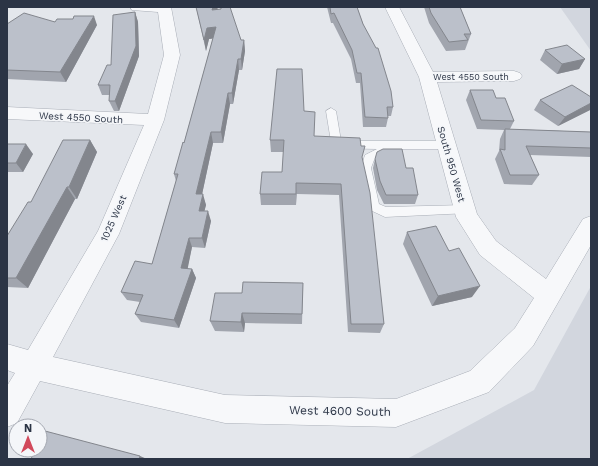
<svg xmlns="http://www.w3.org/2000/svg" width="598" height="466" viewBox="0 0 598 466" font-family="'Work Sans',sans-serif">
  <style>
    .built { fill: #d2d6de }
    .lines { fill: none; stroke-linecap: round; stroke-linejoin: round }
    .service-casing { stroke: #a9aeb7; stroke-width: 1 }
    .minor-casing { stroke: #a9aeb7; stroke-width: 1 }
    .service { fill: #f7f8fa; fill-rule: evenodd }
    .minor { fill: #f7f8fa; fill-rule: evenodd }
    .wall { fill: #a1a5ae }
    .shaded-wall { fill: #83868d }
    .building { fill: #bbc0ca; stroke: #83868d }
    .labels { text-anchor: middle; stroke-width: 3; stroke-linejoin: round; paint-order: stroke }
    .far-street-label { font-size: 9px; fill: #2b3445; stroke: #f4f6f9 }
    .street-label { font-size: 10px; fill: #2b3445; stroke: #f4f6f9 }
    .near-street-label { font-size: 12px; fill: #2b3445; stroke: #f4f6f9 }
  </style>
  <rect width="100%" height="100%" fill="#e4e7ec"/>
  <path class="built" d="M560,7H591V51Z
    M591,286V459H407L534,390Z"/>
  <g class="lines">
    <defs>
      <path id="service" d="M331,108L336,111L341,141H447L451,142L452,145L451,148L447,149H393L374,160L371,168L379,204L386,207L465,205L469,207L471,210L469,213L385,217L370,210L361,168L365,155L377,149L332,148L326,111Z"/>
      <path id="minor" d="M130,7H171L180,55L164,120L119,234L53,357L225,395L396,399L470,371L515,328L534,298L480,255L456,217L419,77L385,7H399L433,72L514,71L520,73L522,76L520,79L514,81L437,82L477,214L496,241L546,279L583,219L591,216V245L533,346L489,392L396,427L225,423L40,381L17,423L7,427V386L15,373L7,370V344L28,350L98,231L144,125L7,119V107L148,114L164,55L158,12L132,10Z"/>
    </defs>
    <use href="#service" class="service-casing"/>
    <use href="#minor" class="minor-casing"/>
    <use href="#service" class="service"/>
    <use href="#minor" class="minor"/>
  </g>
  <path class="wall" d="M196,7H218L217,9L241,40H244L245,51L242,70H239L233,104H230L223,143H213L202,194L206,205L204,211L211,221L205,248L192,247L187,269H192L196,278L179,328L141,322L135,314L140,302L127,300L121,292L152,264L176,181L174,174L184,143L213,38L209,39L206,51Z
    M327,7H357L393,107L391,116H388V118L386,127H363L360,83H356L351,59L333,23H331Z
    M424,7H460L471,34L465,50L446,51L429,23Z
    M135,12L138,22L139,56L119,111H114L109,101L110,95H102L98,85L111,65Z
    M73,19L97,25L66,82L7,79V24L55,22Z
    M545,50L585,59L579,69L557,74L540,60Z
    M470,90L496,98L514,121L510,129L591,132V157L530,155L539,175L532,185L504,184L495,159L499,151L500,139L504,130L477,129L466,100Z
    M540,100L590,110L558,126L534,110Z
    M304,111L314,136L362,159L384,324L380,333L348,332L339,195L297,194L296,205H261L260,194L282,172L284,152H271L270,140Z
    M90,140L97,152L77,199H75L28,288L7,287V236L31,202Z
    M7,144L33,154L23,172H7Z
    M375,159L406,168L418,195L415,204H384L377,190L373,168Z
    M407,232L472,297L432,306L403,244Z
    M303,283L302,324L245,323L244,332L215,331L210,321L242,293Z"/>
  <path class="shaded-wall" d="M213,7H218L214,20L212,10Z
    M135,12L138,22L139,56L119,111L115,101Z
    M94,16L97,25L66,82L60,72Z
    M216,27L218,38L209,39L206,51L204,40L207,28Z
    M244,40L245,51L242,70L241,59Z
    M238,59L239,70L233,104L232,93Z
    M585,59L579,69L557,74L562,64Z
    M228,93L230,104L223,143L221,132Z
    M591,103V109L590,110L558,126L565,117Z
    M211,132L213,143L200,204L196,194Z
    M90,140L97,152L77,199L69,187Z
    M26,144L33,154L23,172L16,163Z
    M67,187L75,199L28,288L16,278Z
    M203,194L206,205L202,221L199,211Z
    M208,211L211,221L205,248L202,238Z
    M189,238L192,247L186,277L181,268Z
    M192,269L196,278L179,328L174,320Z
    M480,286L472,297L432,306L438,296Z
    M242,313L245,323L244,332L241,322Z
    M140,456L147,459H139Z"/>
  <path class="building" d="M196,7H213L212,10L221,9V7H230L241,40H244L241,59H238L232,93H228L221,132H211L196,194H203L199,211H208L202,238H189L181,268L192,269L174,320L135,314L143,295L121,292L135,261L152,264L178,174H174L183,142L184,143L216,27L207,28L204,40Z
    M330,7H357L363,24L376,48H378L391,91L393,107H387L388,118L365,117L361,73H357L352,50L334,13L331,14Z
    M429,7H460L471,34H464L468,40L449,42L431,13Z
    M135,12L136,46L115,101H109L110,85H98L107,65H111L113,15Z
    M24,13L55,22L57,19H73L74,16H94L60,72L7,70V24Z
    M567,45L585,59L562,64L545,50Z
    M277,69H302L304,111L315,112L314,136L360,138L361,146H365L362,157L370,193L384,324H351L341,184L296,183V194H260L262,172H282L284,140H270Z
    M572,85L591,97V103L565,117L540,100Z
    M470,90H493L496,98H505L514,121L481,120Z
    M505,129L591,132V148L526,146L539,175H510L500,149L505,150Z
    M63,140H90L69,187H67L16,278H7V236L28,202H31Z
    M7,144H26L16,163H7Z
    M383,149H402L406,168H413L418,195H386L380,181L375,159L377,152Z
    M436,226L449,251L459,248L480,286L438,296L407,232Z
    M243,282L303,283L302,314L242,313L241,322L210,321L215,293H242Z
    M45,431L140,456L139,459H31L35,450H40V441Z"/>
  <g class="labels">
    <g class="far-street-label">
      <text x="471" y="80">West 4550 South</text>
    </g>
    <g class="street-label">
      <text transform="translate(81 117) rotate(3)" y="4">West 4550 South</text>
      <text transform="translate(452 164) rotate(74)" y="4">South 950 West</text>
      <text transform="translate(113 218) rotate(-66)" y="4">1025 West</text>
    </g>
    <g class="near-street-label">
      <text transform="translate(340 411) rotate(1)" y="4">West 4600 South</text>
    </g>
  </g>
  <rect width="598" height="466" fill="none" stroke="#2b3445" stroke-width="16"/>
  <g transform="translate(28 438)"><circle r="19" fill="#f4f6f9" stroke="#a4a8b1"/>
  <path d="M0-3L7 15L0 10L-7 15Z" fill="#d1495b"/>
  <text y="-6" font-size="11" font-weight="bold" text-anchor="middle" fill="#2b3445">N</text>
  </g>
</svg>
